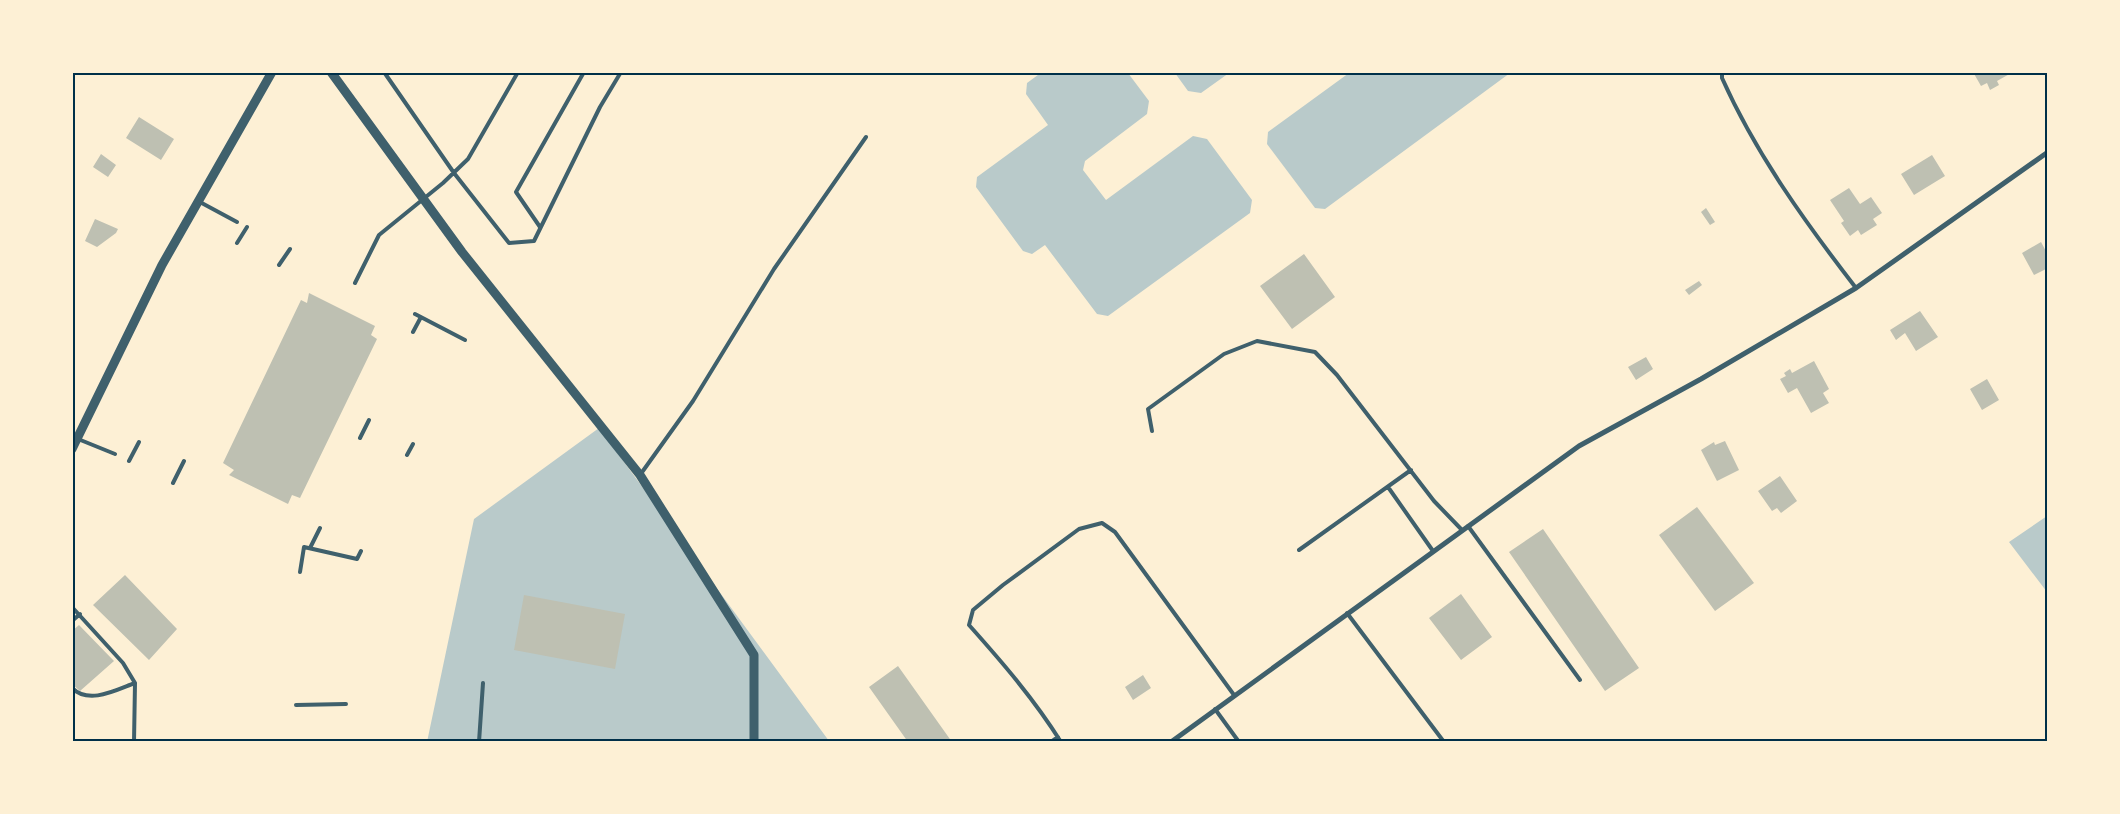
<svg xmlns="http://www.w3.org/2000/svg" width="2120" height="814" viewBox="0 0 2120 814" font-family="Overpass,sans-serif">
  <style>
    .green { fill: #b9caca }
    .building { fill: #bec0b2 }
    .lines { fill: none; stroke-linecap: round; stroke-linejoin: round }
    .service { stroke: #3f606c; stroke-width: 4 }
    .minor { stroke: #3f606c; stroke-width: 5 }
    .tertiary { stroke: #3f606c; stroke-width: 9 }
    .neatline { fill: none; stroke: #003049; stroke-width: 2 }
  </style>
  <rect width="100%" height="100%" fill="#fdf0d5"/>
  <path class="green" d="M1042,72L1128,73L1149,101L1147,114L1085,161L1083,170L1106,200L1193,136L1207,139L1252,200L1250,213L1108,316L1097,314L1045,245L1032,254L1023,251L976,187L977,177L1048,125L1026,94L1027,83Z
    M1175,73H1229L1201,93L1188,91Z
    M1349,73V72L1510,73L1325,209L1315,208L1267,144L1268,132Z
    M599,428L829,741L427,742L474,519Z
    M2047,516V592L2009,542Z"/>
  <path class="building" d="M1973,72H2013L1997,81L1999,85L1990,90L1987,83L1981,86Z
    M139,117L174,139L161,160L126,138Z
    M101,154L116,165L108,177L93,167Z
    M1932,155L1945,176L1914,195L1901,174Z
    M1849,188L1860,204L1871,197L1882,213L1873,219L1877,225L1861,235L1858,230L1850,236L1841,223L1844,221L1830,200Z
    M1706,208L1715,222L1710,225L1701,212Z
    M95,219L118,229L116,233L97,247L85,241Z
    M2041,242L2048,255V268L2034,275L2022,253Z
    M1304,254L1335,297L1292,329L1260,286Z
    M1699,281L1702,285L1689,295L1685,290Z
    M309,293L375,326L371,335L377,339L300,498L292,495L288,504L229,475L234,470L223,463L301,300L307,303Z
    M1920,311L1938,337L1916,351L1905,333L1896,340L1890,330Z
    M1646,357L1653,369L1636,380L1628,367Z
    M1814,361L1829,389L1823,393L1829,403L1811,413L1797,388L1788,393L1780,379L1786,376L1784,373L1790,369L1792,373Z
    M1987,379L1999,400L1982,410L1970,389Z
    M1725,441L1739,470L1717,481L1701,450L1714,442L1715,445Z
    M1780,476L1797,501L1781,513L1777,508L1772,511L1758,491Z
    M1697,507L1754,583L1715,611L1659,535Z
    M1543,529L1639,668L1605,691L1509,552Z
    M125,575L177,629L149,660L93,605Z
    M1461,594L1492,637L1461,660L1429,618Z
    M524,595L625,614L615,669L514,650Z
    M79,625L114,661L80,691L72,684V631Z
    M898,666L952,742H908L869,687Z
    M1143,675L1151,688L1133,700L1125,687Z"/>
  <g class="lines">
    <path class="service" d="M384,72L454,173L509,243L534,241L600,107L621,72
      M1722,72V78C1756,154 1805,222 1856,288
      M198,201L237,222
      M540,227L516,192L584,72
      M237,243L247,227
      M279,265L290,249
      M355,283L379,235L443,183L468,159L518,72
      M415,314L465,340
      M413,332L421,317
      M1152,431L1148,409L1224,354L1257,341L1315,352L1337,375L1434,501L1462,530
      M360,438L369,420
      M78,439L115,454
      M407,455L413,444
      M129,461L139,442
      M640,475L693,401L774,269L866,137
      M173,483L184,461
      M1388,487L1433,551
      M1468,526L1580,680
      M310,548L320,528
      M1299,550L1411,470
      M300,572L304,547L357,559L361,551
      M72,607L123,663L135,683L134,742
      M1347,613L1444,742
      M72,621L80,614
      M72,688C89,705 116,690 135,683
      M296,705L346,704
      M1215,709L1239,742
      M479,742L483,683
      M1051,742L1058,737
      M1061,742C1034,699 1002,662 969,625L973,610L1003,585L1079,529L1102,523L1115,532L1234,695"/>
    <path class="minor" d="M1171,742L1579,446L1701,379L1856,288L2048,152"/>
    <path class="tertiary" d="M331,72L462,252L640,475L754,655V742
      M72,449L162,265L272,72"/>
  </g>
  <rect width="2120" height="814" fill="none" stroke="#fdf0d5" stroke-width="148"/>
  <rect x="74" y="74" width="1972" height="666" class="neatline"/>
</svg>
